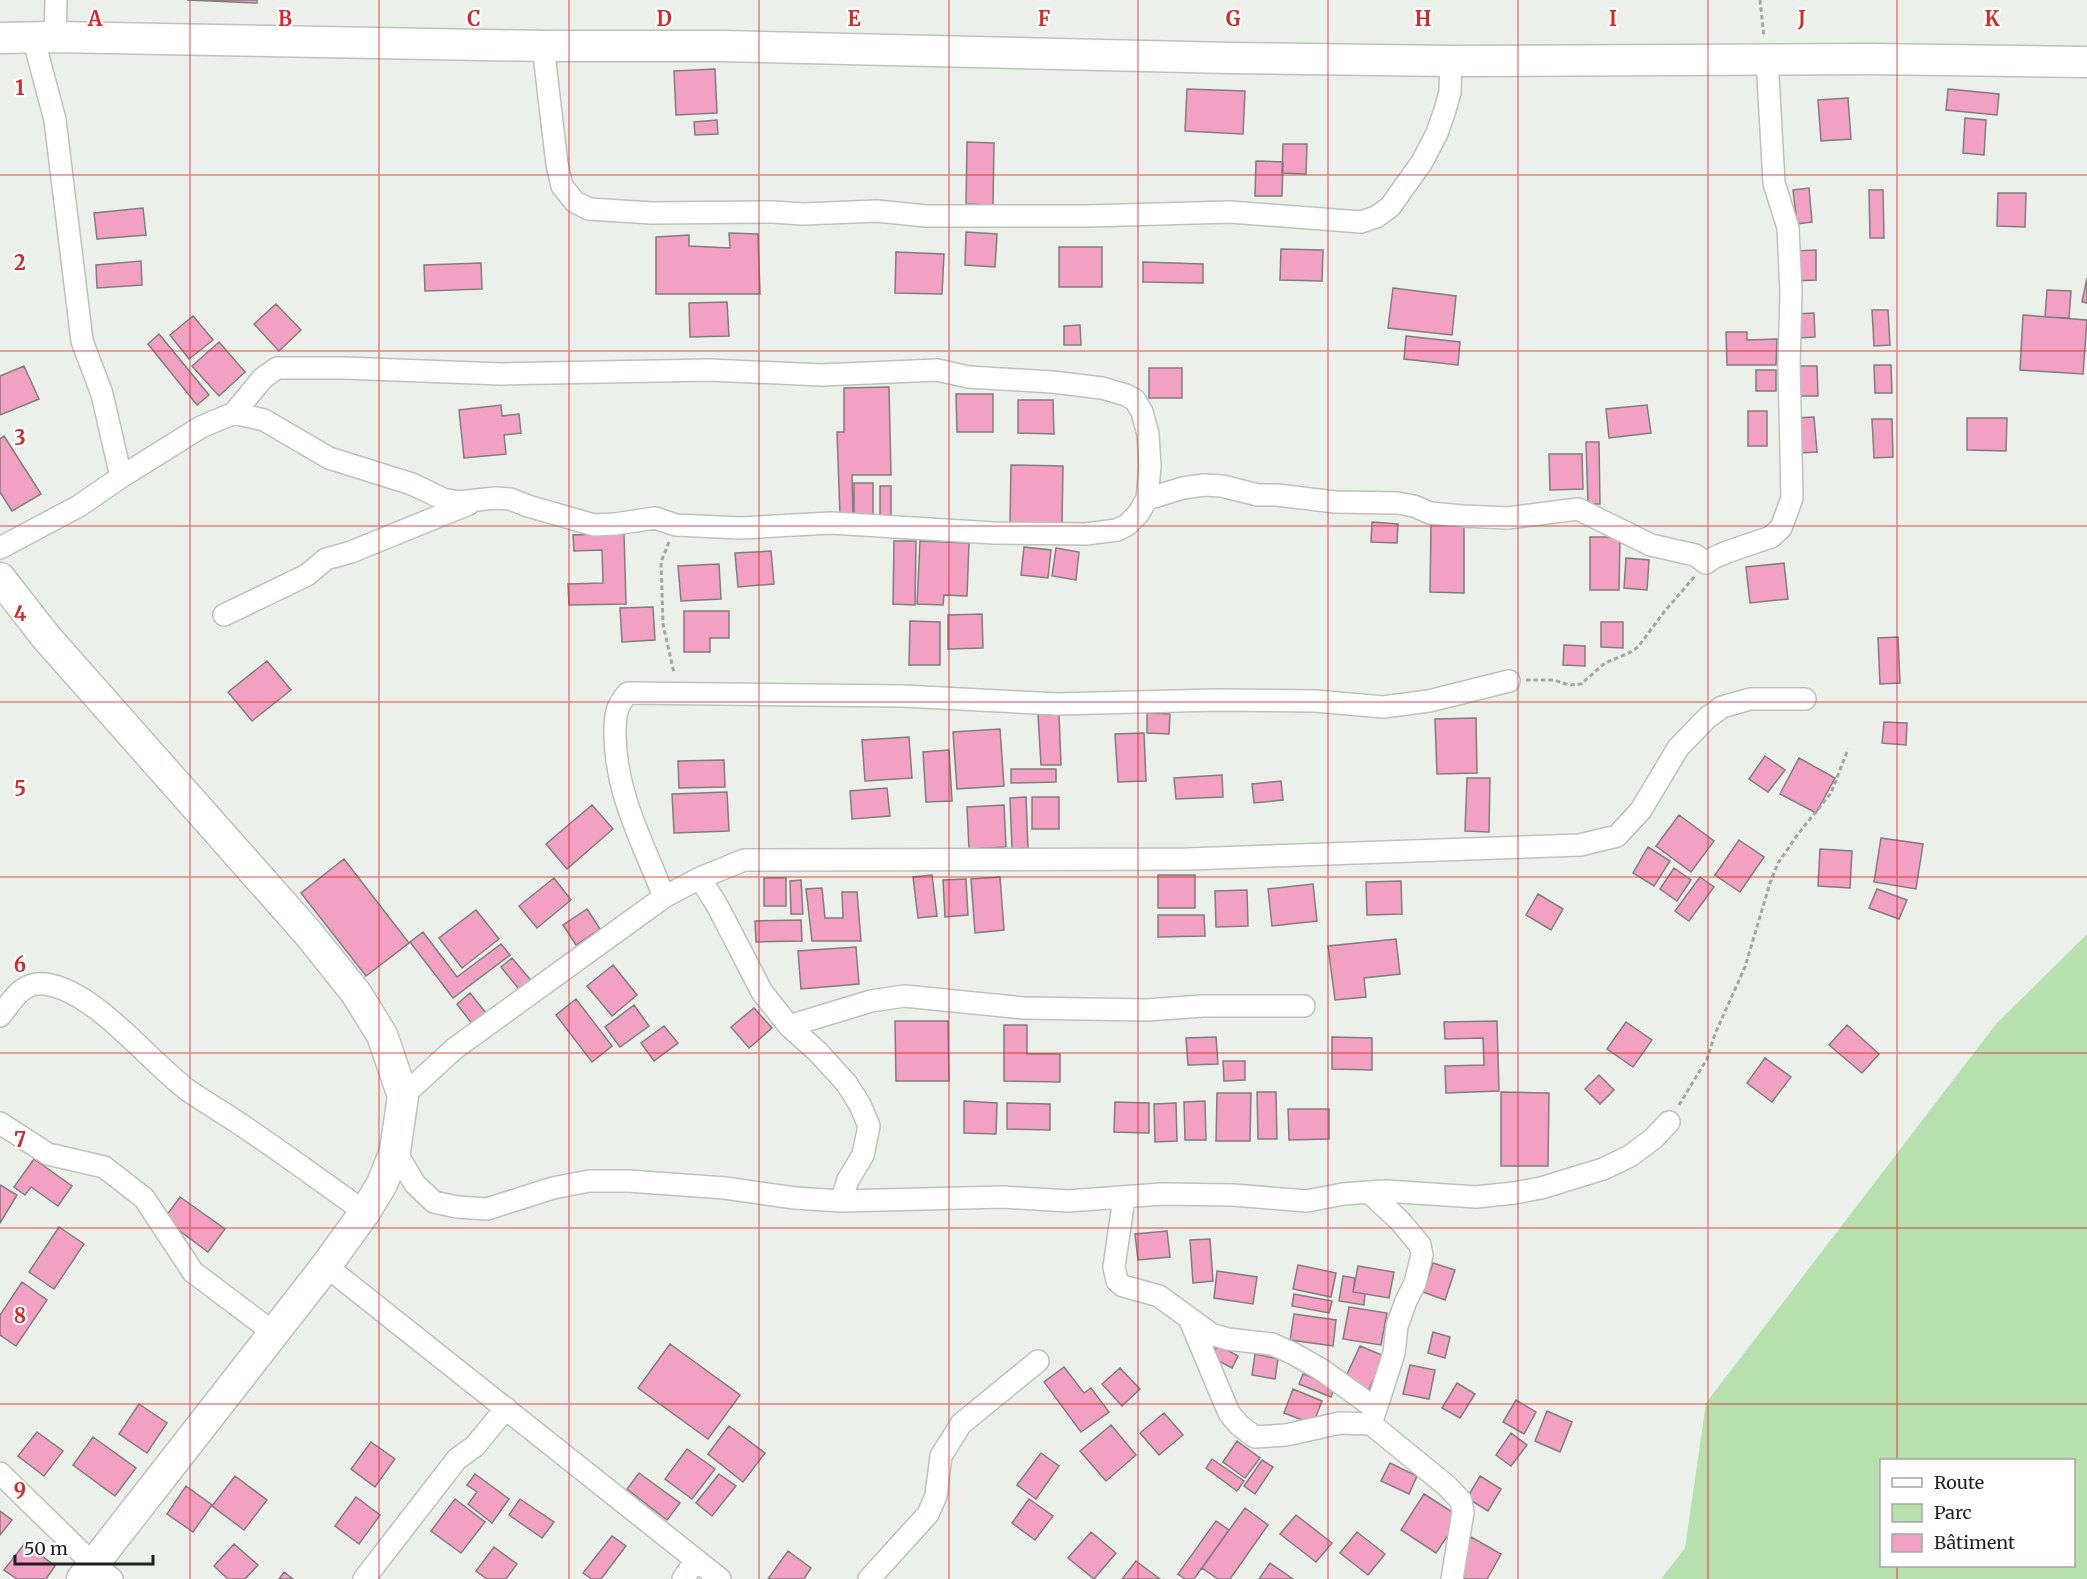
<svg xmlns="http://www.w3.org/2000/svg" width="2087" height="1579" viewBox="0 0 2087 1579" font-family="Merriweather,serif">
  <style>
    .green { fill: #b8e0ae; fill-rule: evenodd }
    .building { fill: #f2a1c3; stroke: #827c7e; stroke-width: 1.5 }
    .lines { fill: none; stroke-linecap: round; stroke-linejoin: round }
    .street-casing { stroke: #bdc1bc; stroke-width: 24 }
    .secondary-casing { stroke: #bdc1bc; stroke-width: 33 }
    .path { stroke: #a3a6a2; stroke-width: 3; stroke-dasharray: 4.5 3; stroke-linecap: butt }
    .street { stroke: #fff; stroke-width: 21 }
    .secondary { stroke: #fff; stroke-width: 30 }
    .grid { fill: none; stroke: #d62828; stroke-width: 1.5; stroke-opacity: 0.55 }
    .grid-label { font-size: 20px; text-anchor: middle; font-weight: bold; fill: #d62828; stroke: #fff; stroke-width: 4.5; stroke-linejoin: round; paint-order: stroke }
  </style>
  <rect width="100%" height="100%" fill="#ecf0eb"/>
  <path class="green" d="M2087,934V1579H1661L1685,1548L1706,1403L1996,1024ZM1882,1460H2074V1566H1882Z"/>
  <path class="building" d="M187,0H257V3Z
    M715,69L717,113L676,115L674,71Z
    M1187,89L1245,91L1243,134L1185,131Z
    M1948,89L1999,94L1997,115L1946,110Z
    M1848,98L1851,139L1821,141L1818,100Z
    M1965,118L1986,120L1984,155L1963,153Z
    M717,120L718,134L695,135L694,122Z
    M967,142L994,143L993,205L966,204Z
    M1283,144H1307L1306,174L1282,173Z
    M1256,161L1283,162L1282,196H1255Z
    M1809,188L1812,222L1797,224L1793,190Z
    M1869,190H1883L1884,238H1870Z
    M1998,193H2026L2025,227L1997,226Z
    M143,208L146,235L97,239L94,213Z
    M966,232L997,234L995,267L965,265Z
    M729,233L758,234L760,294H656V237L689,235V246L730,248Z
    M1059,247H1102V287H1059Z
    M1281,249L1323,250L1322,281L1280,280Z
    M1816,250V280L1794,281V251Z
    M896,252L944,254L942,294L895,293Z
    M141,261L142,285L97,288L96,265Z
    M1143,262L1203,264V283L1143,282Z
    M481,263L482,289L425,291L424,265Z
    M2087,278V303L2082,302Z
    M1393,288L1456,296L1452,335L1388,328Z
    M2047,290L2071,291L2069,318L2045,317Z
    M727,302L729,336L690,337L689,303Z
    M276,304L301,330L279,351L254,324Z
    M1872,310H1888L1890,345L1874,346Z
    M1814,313L1815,337L1797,338L1795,314Z
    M2023,315L2087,320L2083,374L2020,370Z
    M193,316L213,340L189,359L170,335Z
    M1080,325L1081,345H1064V326Z
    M1726,332H1747V340L1777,339L1776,365H1727Z
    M159,334L209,395L197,405L148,344Z
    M1406,336L1460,342L1458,365L1404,359Z
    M219,342L245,372L219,396L192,366Z
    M1874,365H1891L1892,393H1875Z
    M24,366L39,399L0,415V376Z
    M1797,366H1817L1818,396H1798Z
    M1149,368H1182V398H1149Z
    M1756,370H1776V391H1756Z
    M889,387L891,475H852L853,516L840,515L837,432H844V388Z
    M956,394H993V432H957Z
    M1018,400H1053L1054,434L1018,433Z
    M501,405L502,416L519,414L521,433L504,435L506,454L464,458L459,410Z
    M1647,405L1651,433L1609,438L1606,409Z
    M1748,411H1767V446H1748Z
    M1814,417L1817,452L1799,453L1796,418Z
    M1967,418H2007L2006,451L1967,450Z
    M1872,419H1892L1893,457L1874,458Z
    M4,436L41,494L12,511L0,492V439Z
    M1586,442H1599L1600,504H1588Z
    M1549,454H1582L1583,489L1550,490Z
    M1011,465L1063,466L1062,524L1010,523Z
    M854,483H873V517H854Z
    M880,486H891V518H880Z
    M1372,522L1398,524L1397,543L1371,542Z
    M1431,523H1464V593L1430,592Z
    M624,533L626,604L569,605L568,584L603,583L602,550L574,551L573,535Z
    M1590,537H1620L1619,590H1590Z
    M894,541H916L915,605L893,604Z
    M920,541L969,543L967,596L944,595L943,605L917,604Z
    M1024,547L1051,550L1048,578L1021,575Z
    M1056,548L1079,552L1076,580L1052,576Z
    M771,551L774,584L738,587L735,553Z
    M1626,558L1649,560L1647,590L1624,588Z
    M1784,563L1788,599L1750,603L1746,567Z
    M719,564L721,599L681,601L678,566Z
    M653,607L655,640L622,642L620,608Z
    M684,611H729V638H710V652H684Z
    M982,614L983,648L948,649V615Z
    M910,621L940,622V665H909Z
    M1601,622H1623V648L1601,647Z
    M1898,637L1900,683L1880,684L1878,638Z
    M1564,645L1585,646V666L1563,665Z
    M267,661L291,690L252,721L228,692Z
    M1147,713L1170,714L1169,734L1147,733Z
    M1038,714H1059L1061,765H1041Z
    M1476,718L1477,773L1437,774L1435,719Z
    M1884,722L1907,723L1906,745L1882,743Z
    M1000,729L1004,786L957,789L953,732Z
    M1144,733L1146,781L1118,782L1115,734Z
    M909,737L912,778L865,781L862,740Z
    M949,750L952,801L926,802L923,752Z
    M1765,756L1785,770L1768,792L1749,779Z
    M1799,758L1835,778L1816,813L1780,794Z
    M724,760L725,787L679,788L678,761Z
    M1011,769H1056V782L1011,783Z
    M1222,775L1223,797L1176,799L1174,778Z
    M1467,778H1490L1489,832L1465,831Z
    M1281,781L1283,800L1254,803L1252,784Z
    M887,788L890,816L852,819L850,791Z
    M727,792L729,831L674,833L672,794Z
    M1026,797L1028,848L1012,849L1010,798Z
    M1032,797H1059V829H1032Z
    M592,805L613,829L567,869L546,844Z
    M1004,805L1006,847L969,849L967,807Z
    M1679,815L1714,841L1691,872L1656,846Z
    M1881,838L1923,844L1916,889L1874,882Z
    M1739,840L1764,857L1740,892L1715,875Z
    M1648,847L1670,861L1654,886L1633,873Z
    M1820,849L1852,851L1850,888L1818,886Z
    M344,859L409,943L366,976L301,893Z
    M1674,868L1691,880L1677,901L1660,889Z
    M932,875L937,916L918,918L913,877Z
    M1158,875H1195V908H1158Z
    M1000,877L1004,930L975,933L971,879Z
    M1700,877L1714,887L1689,921L1675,911Z
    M554,878L571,900L537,928L519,906Z
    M764,878H786V906H764Z
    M966,879L968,915L945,917L943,880Z
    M801,880L803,914H791L790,881Z
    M1401,881L1402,914L1367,915L1366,882Z
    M1313,884L1317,921L1272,926L1268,889Z
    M822,888L825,918H843L842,892H857L861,941H812L806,889Z
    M1877,889L1907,900L1899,919L1869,908Z
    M1247,890L1248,926L1216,927L1215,891Z
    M1538,894L1563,909L1551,930L1526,915Z
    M587,909L600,929L576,945L563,925Z
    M476,910L499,939L462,968L439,938Z
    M1158,915H1204L1205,936L1158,937Z
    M801,920L802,941L756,942L755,921Z
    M423,932L457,977L501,944L510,955L453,998L410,942Z
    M1396,939L1400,974L1364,978L1366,997L1335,1000L1328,946Z
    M856,947L859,984L801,989L798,951Z
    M512,958L534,984L522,993L501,967Z
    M613,965L637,995L612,1016L587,986Z
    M470,993L490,1018L476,1029L457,1004Z
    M576,999L612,1046L592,1062L556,1015Z
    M634,1005L649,1026L620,1047L605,1027Z
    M754,1008L772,1028L749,1048L731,1027Z
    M895,1021H948L949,1081H896Z
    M1497,1021L1499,1091L1446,1093L1445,1066L1484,1065L1483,1038L1445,1039L1444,1022Z
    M1626,1022L1652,1040L1633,1067L1607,1049Z
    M1004,1025H1027V1054H1060V1082L1004,1081Z
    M1847,1025L1879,1054L1862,1073L1829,1045Z
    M664,1026L678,1043L654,1061L641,1043Z
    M1216,1037L1218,1064L1188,1065L1186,1038Z
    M1332,1037L1372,1038V1070L1332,1069Z
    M1765,1058L1791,1077L1772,1102L1747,1083Z
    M1223,1061H1245V1080L1224,1081Z
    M1599,1075L1614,1090L1600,1104L1585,1089Z
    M1257,1092H1276L1277,1139H1258Z
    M1501,1092L1549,1093L1548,1166H1501Z
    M1217,1093H1251L1250,1141H1216Z
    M964,1101L997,1103L996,1134L964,1133Z
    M1205,1101L1206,1140H1185L1184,1102Z
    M1115,1102L1149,1103V1133L1114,1132Z
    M1007,1103L1050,1104V1130L1007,1129Z
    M1176,1103L1177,1141L1155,1142L1154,1104Z
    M1288,1109H1329V1139L1289,1140Z
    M34,1159L72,1186L58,1206L31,1187L25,1195L14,1187Z
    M0,1185L17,1195L0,1223Z
    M180,1197L225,1229L208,1252L164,1219Z
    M59,1227L84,1244L54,1289L29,1272Z
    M1167,1231L1170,1257L1138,1260L1135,1234Z
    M1210,1239L1213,1281L1193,1283L1190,1240Z
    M1433,1263L1455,1270L1445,1300L1423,1292Z
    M1298,1265L1336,1273L1331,1297L1293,1289Z
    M1358,1266L1394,1272L1389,1298L1353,1292Z
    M1217,1271L1257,1277L1253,1304L1214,1298Z
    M1343,1276L1355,1278L1353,1292L1365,1294L1364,1305L1339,1301Z
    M22,1282L47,1300L16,1346L0,1335V1315Z
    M1294,1294L1332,1301L1329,1313L1292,1306Z
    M1349,1307L1387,1313L1381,1345L1343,1339Z
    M1294,1314L1336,1320L1333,1346L1290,1340Z
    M1433,1332L1450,1337L1445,1358L1428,1353Z
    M670,1344L740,1395L708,1439L638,1388Z
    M1218,1345L1238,1356L1232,1368L1211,1357Z
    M1360,1346L1384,1356L1367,1394L1343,1383Z
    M1255,1354L1278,1359L1275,1379L1252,1375Z
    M1410,1365L1435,1370L1429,1399L1403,1394Z
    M1064,1367L1084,1393L1091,1388L1109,1412L1081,1432L1044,1382Z
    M1120,1368L1140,1389L1122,1406L1102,1384Z
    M1303,1374L1335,1386L1331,1397L1299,1384Z
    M1457,1383L1475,1394L1460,1418L1442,1408Z
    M1293,1389L1322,1401L1313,1424L1284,1413Z
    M1516,1400L1536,1412L1524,1434L1503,1422Z
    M139,1404L167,1423L147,1453L119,1434Z
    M1547,1411L1572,1422L1560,1452L1535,1441Z
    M1164,1413L1183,1435L1159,1455L1140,1433Z
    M1111,1425L1136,1455L1106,1481L1080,1451Z
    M729,1426L765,1453L743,1482L708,1454Z
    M37,1432L63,1451L44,1476L18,1456Z
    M1511,1433L1527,1445L1511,1466L1496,1455Z
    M93,1437L136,1468L115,1496L73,1465Z
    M1237,1441L1260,1458L1245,1478L1223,1462Z
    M371,1442L395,1459L375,1487L351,1469Z
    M687,1449L715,1469L692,1499L665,1479Z
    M1041,1453L1059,1466L1036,1499L1017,1485Z
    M1212,1459L1244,1481L1237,1491L1206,1468Z
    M1262,1460L1273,1467L1255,1494L1244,1486Z
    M1390,1463L1417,1476L1409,1494L1381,1481Z
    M639,1473L680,1503L667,1520L627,1489Z
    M475,1474L509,1499L492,1523L468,1504L477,1492L467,1485Z
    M719,1474L736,1486L712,1516L696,1503Z
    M235,1476L267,1500L244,1530L212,1506Z
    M1480,1476L1501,1489L1488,1511L1467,1498Z
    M186,1486L212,1505L193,1532L167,1514Z
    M1424,1494L1460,1517L1436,1553L1401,1530Z
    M356,1497L380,1515L359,1544L335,1526Z
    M455,1499L485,1522L461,1553L431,1531Z
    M520,1499L554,1522L542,1538L509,1515Z
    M1029,1499L1053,1516L1035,1540L1012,1523Z
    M1245,1508L1268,1525L1230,1579H1218L1202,1568Z
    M0,1511L12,1520L0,1535Z
    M1296,1515L1332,1543L1316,1562L1280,1534Z
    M1216,1521L1229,1530L1194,1579H1185L1178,1574Z
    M1091,1532L1116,1553L1094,1579L1068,1558Z
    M1357,1532L1385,1554L1368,1575L1340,1553Z
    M612,1536L626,1546L601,1579H592L583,1573Z
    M1471,1537L1501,1554L1487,1579H1465L1452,1571Z
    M25,1543L55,1566L46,1579H17L4,1570Z
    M234,1544L258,1565L245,1579H228L214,1566Z
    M494,1547L517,1564L506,1579H487L476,1571Z
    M788,1551L811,1568L804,1579H768Z
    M1136,1561L1160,1579H1122Z
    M1270,1563L1293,1579H1259Z
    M284,1572L293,1579H279Z"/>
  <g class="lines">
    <defs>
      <path id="street" d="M55,37L56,0
        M543,46L557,164L562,186L575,202L589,209L652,213L773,212L803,214L877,211L926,216H1087L1230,212L1361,222L1376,217L1390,207L1422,162L1437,133L1445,110L1450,92L1451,61
        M234,413L263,378L277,368H344L501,374L710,370L822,375L937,370L969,377L1052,382L1102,388L1126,395L1135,400L1142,412L1148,434L1150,466L1147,499
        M121,477L201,427L234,413L264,420L329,458L412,484L443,499L459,502L495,498L510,499L528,506L594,525L615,524L655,518L676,525L741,528L831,523L994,533L1086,534L1117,530L1127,525L1138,514L1147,499L1183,488L1204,485L1222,486L1258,495H1277L1335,502L1397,503L1414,506L1430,513L1462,516L1508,518L1578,509L1651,545L1695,555L1706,563L1713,558L1727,552L1771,537L1781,528L1792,498L1789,365L1791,292L1788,228L1774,183L1767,59
        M0,548L79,506L121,477L102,394L82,341L55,120L33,37
        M224,615L307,575L326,559L351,552L469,504
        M700,878L718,907L762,992L789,1026L818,1052L847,1084L860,1105L869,1126L863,1155L848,1180L841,1201
        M664,897C643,842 616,796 615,735C615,725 615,712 620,704C622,700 625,696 628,693L903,696L1057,704L1216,700L1315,701L1383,707L1429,701L1509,681
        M0,1016C12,1001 22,981 45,984C96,991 148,1061 189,1091C208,1104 227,1115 246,1128C286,1155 325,1184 365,1212
        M789,1026L871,1001L904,996L1024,1008L1147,1010L1202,1006H1304
        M403,1096L454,1049L664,897L700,878L744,860L1188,859L1580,845L1617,836L1641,810L1678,748L1707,718L1722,707L1750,699H1805
        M0,1123L48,1154L104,1167L144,1198L193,1272L274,1333
        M395,1151L415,1184L434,1202L457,1207L487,1209L553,1188L589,1181H628L725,1188L795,1198L841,1201L1003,1197L1068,1201L1162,1194L1233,1195L1307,1201L1343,1194L1369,1192L1386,1191L1476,1197L1514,1193L1541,1188L1603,1169L1630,1156L1654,1138L1669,1122
        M1369,1192L1400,1221L1420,1245L1422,1255L1415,1283L1406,1301L1397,1326L1394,1353L1376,1409
        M1124,1198L1114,1267L1117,1281L1123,1286L1159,1296L1211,1334L1228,1339L1272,1344L1294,1354L1322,1370L1376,1409L1371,1424
        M326,1266L720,1579
        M1189,1318L1229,1413L1239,1425L1255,1437L1286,1435L1340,1423L1371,1424L1447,1486L1461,1501L1463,1512L1452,1579
        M0,1473L93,1564L112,1579
        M364,1579L457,1459L475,1446L506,1408
        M683,1579L695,1561
        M869,1579L928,1514L936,1496L941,1456L961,1424L1038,1361"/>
      <path id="secondary" d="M0,38L55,37L543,46H722L1230,58L1451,61L1871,59L2087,62
        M0,578L46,637L308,933L356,993L382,1035L403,1096L395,1151L382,1184L365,1212L326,1266L82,1579"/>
    </defs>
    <use href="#street" class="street-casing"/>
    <use href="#secondary" class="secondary-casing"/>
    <path class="path" d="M1760,0L1764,37
      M669,542L661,562L663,624L674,673
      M1526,680H1554L1569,685L1581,684L1605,663L1629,653L1638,647L1664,612L1695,576
      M1679,1105L1707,1059L1715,1034L1745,967L1770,883L1778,863L1798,834L1831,793L1848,749"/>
    <use href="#street" class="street"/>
    <use href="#secondary" class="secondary"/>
  </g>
  <path class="grid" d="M190,0V1579M379,0V1579M569,0V1579M759,0V1579M949,0V1579M1138,0V1579M1328,0V1579M1518,0V1579M1708,0V1579M1897,0V1460M0,175H2087M0,351H2087M0,526H2087M0,702H2087M0,877H2087M0,1053H2087M0,1228H2087M0,1404H2087M1897,1566V1579"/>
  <g class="grid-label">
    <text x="95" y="26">A</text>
    <text x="285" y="26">B</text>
    <text x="474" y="26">C</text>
    <text x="664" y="26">D</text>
    <text x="854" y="26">E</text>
    <text x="1044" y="26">F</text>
    <text x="1233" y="26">G</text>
    <text x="1423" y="26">H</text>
    <text x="1613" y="26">I</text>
    <text x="1802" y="26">J</text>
    <text x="1992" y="26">K</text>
    <text x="20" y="95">1</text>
    <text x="20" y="270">2</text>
    <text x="20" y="445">3</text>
    <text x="20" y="621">4</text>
    <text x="20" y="796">5</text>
    <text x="20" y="972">6</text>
    <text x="20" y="1147">7</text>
    <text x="20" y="1323">8</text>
    <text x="20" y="1498">9</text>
  </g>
  <rect x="1880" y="1459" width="195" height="108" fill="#ffffff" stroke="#a5a6a5" stroke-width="1.5"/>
  <rect x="1892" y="1478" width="30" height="9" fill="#ffffff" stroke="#a5a6a5" stroke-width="1.5"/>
  <text x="1934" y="1489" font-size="18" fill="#1e201e">Route</text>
  <rect x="1892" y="1504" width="30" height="18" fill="#b8e0ae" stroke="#a5a6a5" stroke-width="1.5"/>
  <text x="1934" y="1519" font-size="18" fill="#1e201e">Parc</text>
  <rect x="1892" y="1534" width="30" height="18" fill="#f2a1c3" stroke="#a5a6a5" stroke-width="1.5"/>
  <text x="1934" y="1549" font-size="18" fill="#1e201e">Bâtiment</text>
  <path d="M15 1555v9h138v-9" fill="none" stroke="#1e201e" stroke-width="3"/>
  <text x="24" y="1555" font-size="18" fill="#1e201e" stroke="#ffffff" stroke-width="4.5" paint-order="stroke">50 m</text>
</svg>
